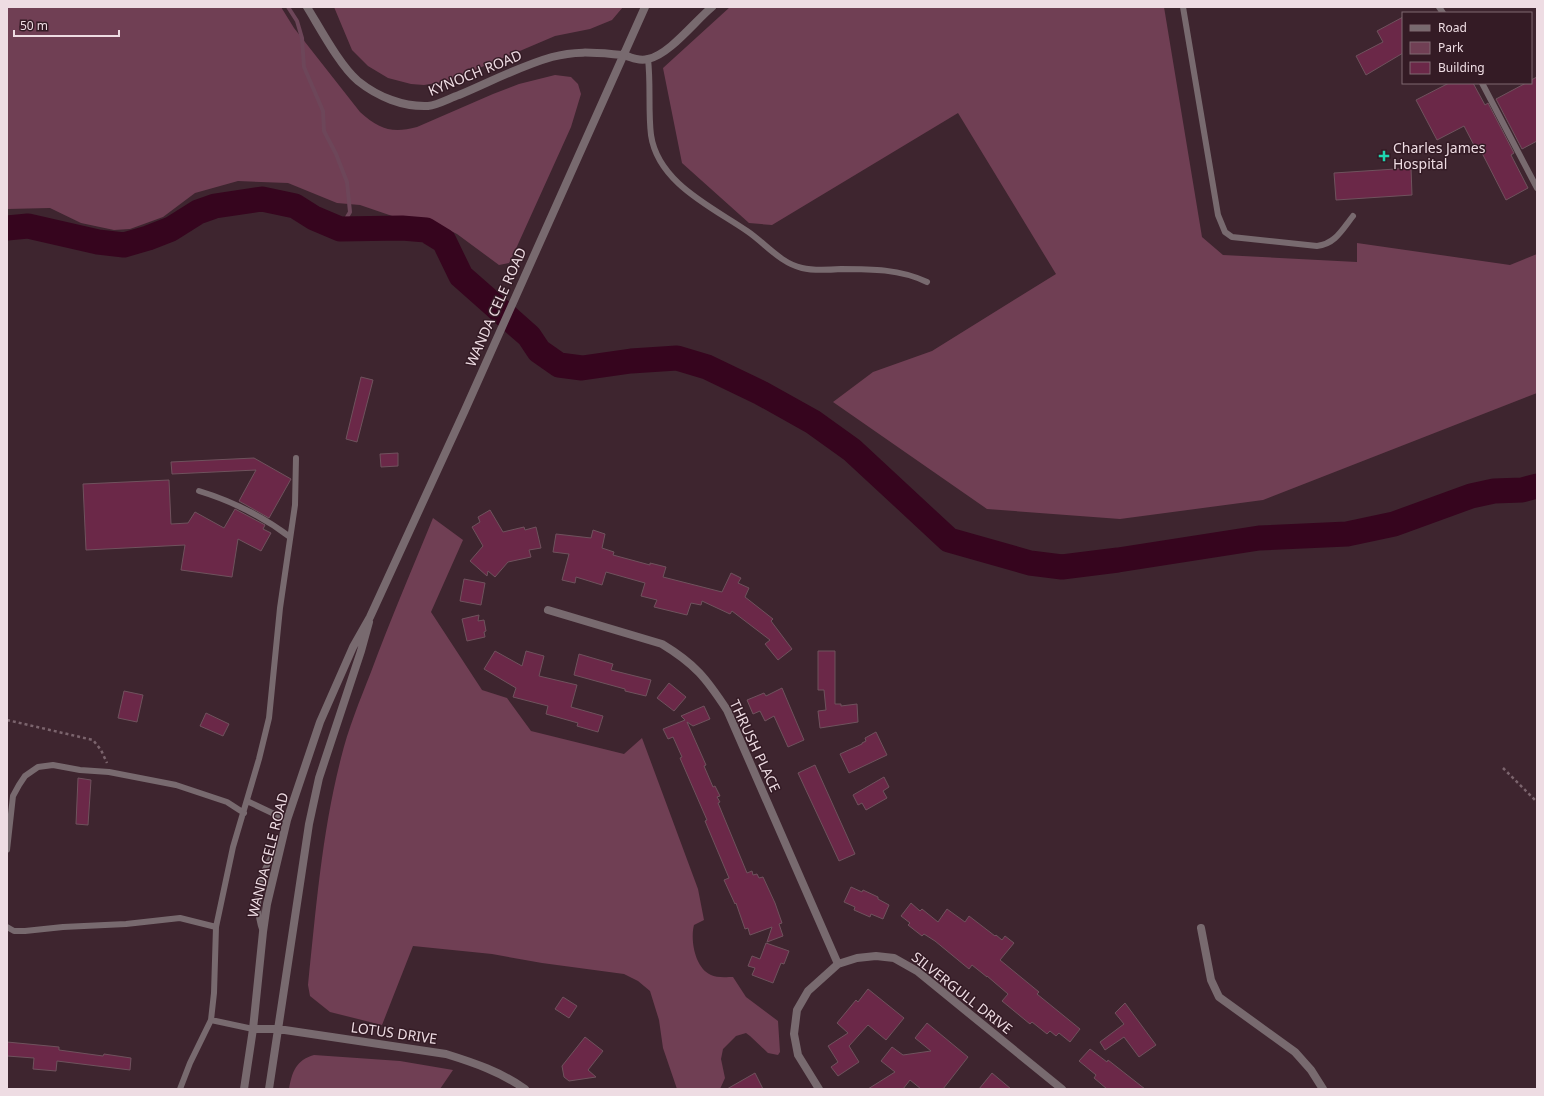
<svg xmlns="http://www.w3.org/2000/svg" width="1544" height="1096" viewBox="0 0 1544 1096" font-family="'Noto Sans',sans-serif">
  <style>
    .green { fill: #703f54 }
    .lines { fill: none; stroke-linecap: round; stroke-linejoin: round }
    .stream { stroke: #6d4659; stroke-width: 4 }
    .river { stroke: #36051e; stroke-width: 25 }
    .building { fill: #6b2848; stroke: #6f525d }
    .path { stroke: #7b646d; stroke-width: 2.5; stroke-dasharray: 3 3; stroke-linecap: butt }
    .service { stroke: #786a6f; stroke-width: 6 }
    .minor { stroke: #786a6f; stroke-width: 8 }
    .tertiary { stroke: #786a6f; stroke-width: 8 }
    .poi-dot { fill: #1fd5b0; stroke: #341b25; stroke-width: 1.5 }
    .labels { text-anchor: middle; stroke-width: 3; stroke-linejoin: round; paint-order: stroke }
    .street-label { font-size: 14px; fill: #eedce3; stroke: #341b25 }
    .poi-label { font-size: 14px; fill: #eedce3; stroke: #341b25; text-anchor: start }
  </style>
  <rect width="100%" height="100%" fill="#3e252f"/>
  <path class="green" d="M7,7H281L294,28L360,112C379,129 392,134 417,127L493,94L519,84L555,75L571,77L578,84L581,94L571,127L514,253L509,263L499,265L457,234L443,227L401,219L360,205L337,203L288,183L238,181L195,193L163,217L130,229L114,230L81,223L50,208L7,209Z
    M334,7H623L612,20L590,29L555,36L449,81L424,85L411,84L388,78L368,66L352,50Z
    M730,7H1164L1202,237L1223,255L1357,262V243L1510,265L1537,254V393L1263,500L1120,519L987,509L833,402L873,372L932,351L1056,274L958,113L772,225L749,223L682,163L663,68Z
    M433,518L463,540L431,612L482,690L507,698L531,731L624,754L642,738L698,889L704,920L694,925C690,940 695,968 711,975C716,978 727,977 733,977L746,997L778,1021L780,1052L778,1055L768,1053L750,1036L746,1033L736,1036L723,1049L721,1059L725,1078L720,1089H677L663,1048L659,1020L650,991L638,981L624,974L542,963L492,954L413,946L382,1025L330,1012L310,996L308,985C316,909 322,832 341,758C348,729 360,700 371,672C390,621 412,569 433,518Z
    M314,1055L400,1061L453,1070L440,1089H289C292,1072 296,1060 314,1055Z"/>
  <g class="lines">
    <path class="stream" d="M288,7L297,21L302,38L304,67L323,111L324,131L336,154L347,182L350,212L340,229"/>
    <path class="river" d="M7,228L28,226L98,242L124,245L148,238L171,229L198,212L215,206L262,199L295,206L314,218L340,229L402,228L426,230L444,241L461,276L529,336L539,351L559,365L582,368L631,361L677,358L707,367L761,393L813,422L852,450L949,540L1030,563L1062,567L1118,560L1259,538L1347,534L1394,524L1471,496L1494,491L1522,490L1537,486"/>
  </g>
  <path class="building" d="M1403,17V53L1366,75L1356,56L1383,42L1377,31Z
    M1537,77V141L1522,149L1496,99L1526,83H1531V80Z
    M1449,83H1473L1485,105L1488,103L1514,153L1511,155L1528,188L1506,200L1481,151L1478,153L1464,126L1437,140L1416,100Z
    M1411,168L1412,195L1336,200L1334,173Z
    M361,377L373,380L357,442L346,439Z
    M398,453V466L381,467L380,454Z
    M254,458L291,479L269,518L239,501L256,470L172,474L171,462Z
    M169,480L171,524L188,523L195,512L224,528L235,509L265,525L263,529L271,533L261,551L238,539L232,577L181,570L185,545L86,550L83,484Z
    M490,510L503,532L524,527L525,530L536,527L541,548L529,550L531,557L508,562L495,577L488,571L487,576L470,561L483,546L472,527L480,522L478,517Z
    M593,530L605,534L602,548L614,552L613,555L650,565V563L666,567L663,577L722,592L731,573L741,578L738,583L749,588L745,597L773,619L771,621L792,649L778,660L765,644L770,640L732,611L730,614L702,601L701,605L691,603L687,615L654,607L657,600L641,596L645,583L606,572L602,585L576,577L575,583L562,580L569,554L553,552L556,534L591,538Z
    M464,579L485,583L481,605L460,601Z
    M479,615L478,621L484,620L486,631L484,632L485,637L467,641L462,619Z
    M495,651L522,666L526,651L544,656L539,676L577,685L571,707L603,716L598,732L577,726L578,723L546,714L548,706L513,697L516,688L484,669Z
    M818,651H835V704H841V706L857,704L858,722L820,728L818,711L826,710L824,690H818Z
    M579,654L613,664L611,670L651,680L646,696L625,691V689L574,675Z
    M669,683L686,697L674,711L657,698Z
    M782,688L804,740L788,747L774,716L765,721L760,711L753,714L747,700L764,693L766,696Z
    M124,691L143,695L137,722L118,718Z
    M704,706L710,719L693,726L687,722L706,765L704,766L713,787L715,786L720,796L717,797L720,802L718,803L747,873L752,871L753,875L757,874L759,878L763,877L775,903L782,923L779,924L783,936L767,942L772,927L750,935L748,928L745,929L736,903L735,904L724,880L729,878L705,821L707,820L680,758L682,757L673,737L668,739L663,729L685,720L681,716Z
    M206,713L229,724L223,736L200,726Z
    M876,732L887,755L849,773L840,754L862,744V743L866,741L865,738Z
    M815,765L855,854L839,861L798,773Z
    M884,777L889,787L883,791L887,798L866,810L862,803L858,805L853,795Z
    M78,778L91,780L88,825L76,824Z
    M851,887L862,892L863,890L878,897V899L889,905L883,919L871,914L870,917L854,910L855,907L844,902Z
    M911,903L920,911L922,909L938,922L947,909L965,922L969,916L995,936L996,935L1002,940L1005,936L1014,943L1000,960L1039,992L1037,994L1080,1029L1070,1042L1059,1033L1056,1036L1050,1031L1047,1034L1032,1022L1030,1024L1002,1001L1008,994L987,976V977L972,965L969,969L935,941L924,934L922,936L908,925L910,923L901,916Z
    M766,943L789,951L784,964L781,963L773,983L752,975L755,968L748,966L752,956L760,959Z
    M868,989L904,1018L886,1040L868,1025L849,1046L859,1062L838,1076L831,1067L838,1062L828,1046L848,1033L837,1023L856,1000L858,1002Z
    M563,997L577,1006L569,1018L555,1009Z
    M1125,1003L1156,1045L1139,1057L1124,1037L1105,1050L1100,1042L1124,1024L1115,1013Z
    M927,1023L968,1057L943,1089H921L910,1080L903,1089H868L895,1072L881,1061L892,1047L903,1055L931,1051L915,1038Z
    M585,1037L603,1051L588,1070L596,1077L569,1081L564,1077L562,1066Z
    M7,1042L59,1047V1050L103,1056L104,1054L131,1058L130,1070L57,1061L56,1071L33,1069L34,1058L7,1056Z
    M1090,1049L1107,1062L1108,1060L1145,1089H1107L1094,1078L1096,1075L1079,1061Z
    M755,1073L763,1089H727Z
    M992,1073L1011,1089H979Z"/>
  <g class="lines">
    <path class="path" d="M7,720L93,740L101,750L107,763
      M1503,768L1535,800H1537"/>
    <path class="service" d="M1183,7L1218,215L1225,232L1232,237L1317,246C1335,244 1342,230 1353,216
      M1439,7L1443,13
      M648,59C651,85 648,110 651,135C658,183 712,207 747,231C765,243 780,263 802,268C814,271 828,270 841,269C871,269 900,269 927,282
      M1482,83L1537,188
      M199,491C232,501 262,516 290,537
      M247,801L287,820
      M7,850L13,796L19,785L25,776L38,767L53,765L80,770L109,772L176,785L227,802L244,813
      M7,927L14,931H25L63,927L126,924L180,918L216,927
      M263,932C255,911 257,883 268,863C270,858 275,853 279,848
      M211,1020L253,1029
      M180,1089L190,1063L211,1020L214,993L216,927L233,847L259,759L269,718L280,608L295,505L296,458"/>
    <path class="minor" d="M624,55C632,58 640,61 648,59C669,55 695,21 712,7
      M548,610L662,644C695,664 706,678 727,710L838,964
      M1201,928L1211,980L1219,997L1295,1052L1311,1070L1323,1089
      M819,1089L798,1055L794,1034L797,1010L808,991L838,964L857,958L876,956L894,958L917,971L1062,1089"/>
    <path class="tertiary" d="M307,7C320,28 340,66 358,81C378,97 403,107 428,106C438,105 450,98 459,95C490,82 520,66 552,57C578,50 597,53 624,55
      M253,1029H278L446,1054C475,1063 501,1072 525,1089
      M244,1089L253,1029L263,932L267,904L287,820L320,722L353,647L370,617L465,410L645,7
      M269,1089L309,824L319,778L361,651L369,622"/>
  </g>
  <path class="poi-dot" d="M1382 150h4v4h4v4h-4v4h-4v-4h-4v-4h4z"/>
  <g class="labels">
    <g class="street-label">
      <text transform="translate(475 73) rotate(-22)" y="5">KYNOCH ROAD</text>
      <text transform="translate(496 307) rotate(-66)" y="5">WANDA CELE ROAD</text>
      <text transform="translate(755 746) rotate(65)" y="5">THRUSH PLACE</text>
      <text transform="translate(268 855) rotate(-76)" y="5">WANDA CELE ROAD</text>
      <text transform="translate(962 993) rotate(38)" y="5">SILVERGULL DRIVE</text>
      <text transform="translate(394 1033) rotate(8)" y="5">LOTUS DRIVE</text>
    </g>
    <g class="poi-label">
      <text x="1393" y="153">Charles James<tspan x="1393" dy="16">Hospital</tspan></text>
    </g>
  </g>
  <rect width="1544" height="1096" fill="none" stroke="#eedce3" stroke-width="16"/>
  <rect x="1402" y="12" width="130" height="72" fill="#341b25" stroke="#7e6871"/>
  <rect x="1410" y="25" width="20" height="6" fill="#786a6f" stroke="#7e6871"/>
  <text x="1438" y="32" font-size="12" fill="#eedce3">Road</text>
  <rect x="1410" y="42" width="20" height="12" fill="#703f54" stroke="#7e6871"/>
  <text x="1438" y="52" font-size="12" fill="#eedce3">Park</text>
  <rect x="1410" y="62" width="20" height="12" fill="#6b2848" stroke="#7e6871"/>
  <text x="1438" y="72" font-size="12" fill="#eedce3">Building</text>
  <path d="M14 30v6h105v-6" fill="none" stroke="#eedce3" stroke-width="2"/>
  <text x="20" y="30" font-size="12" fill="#eedce3" stroke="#341b25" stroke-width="3" paint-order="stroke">50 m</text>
</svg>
